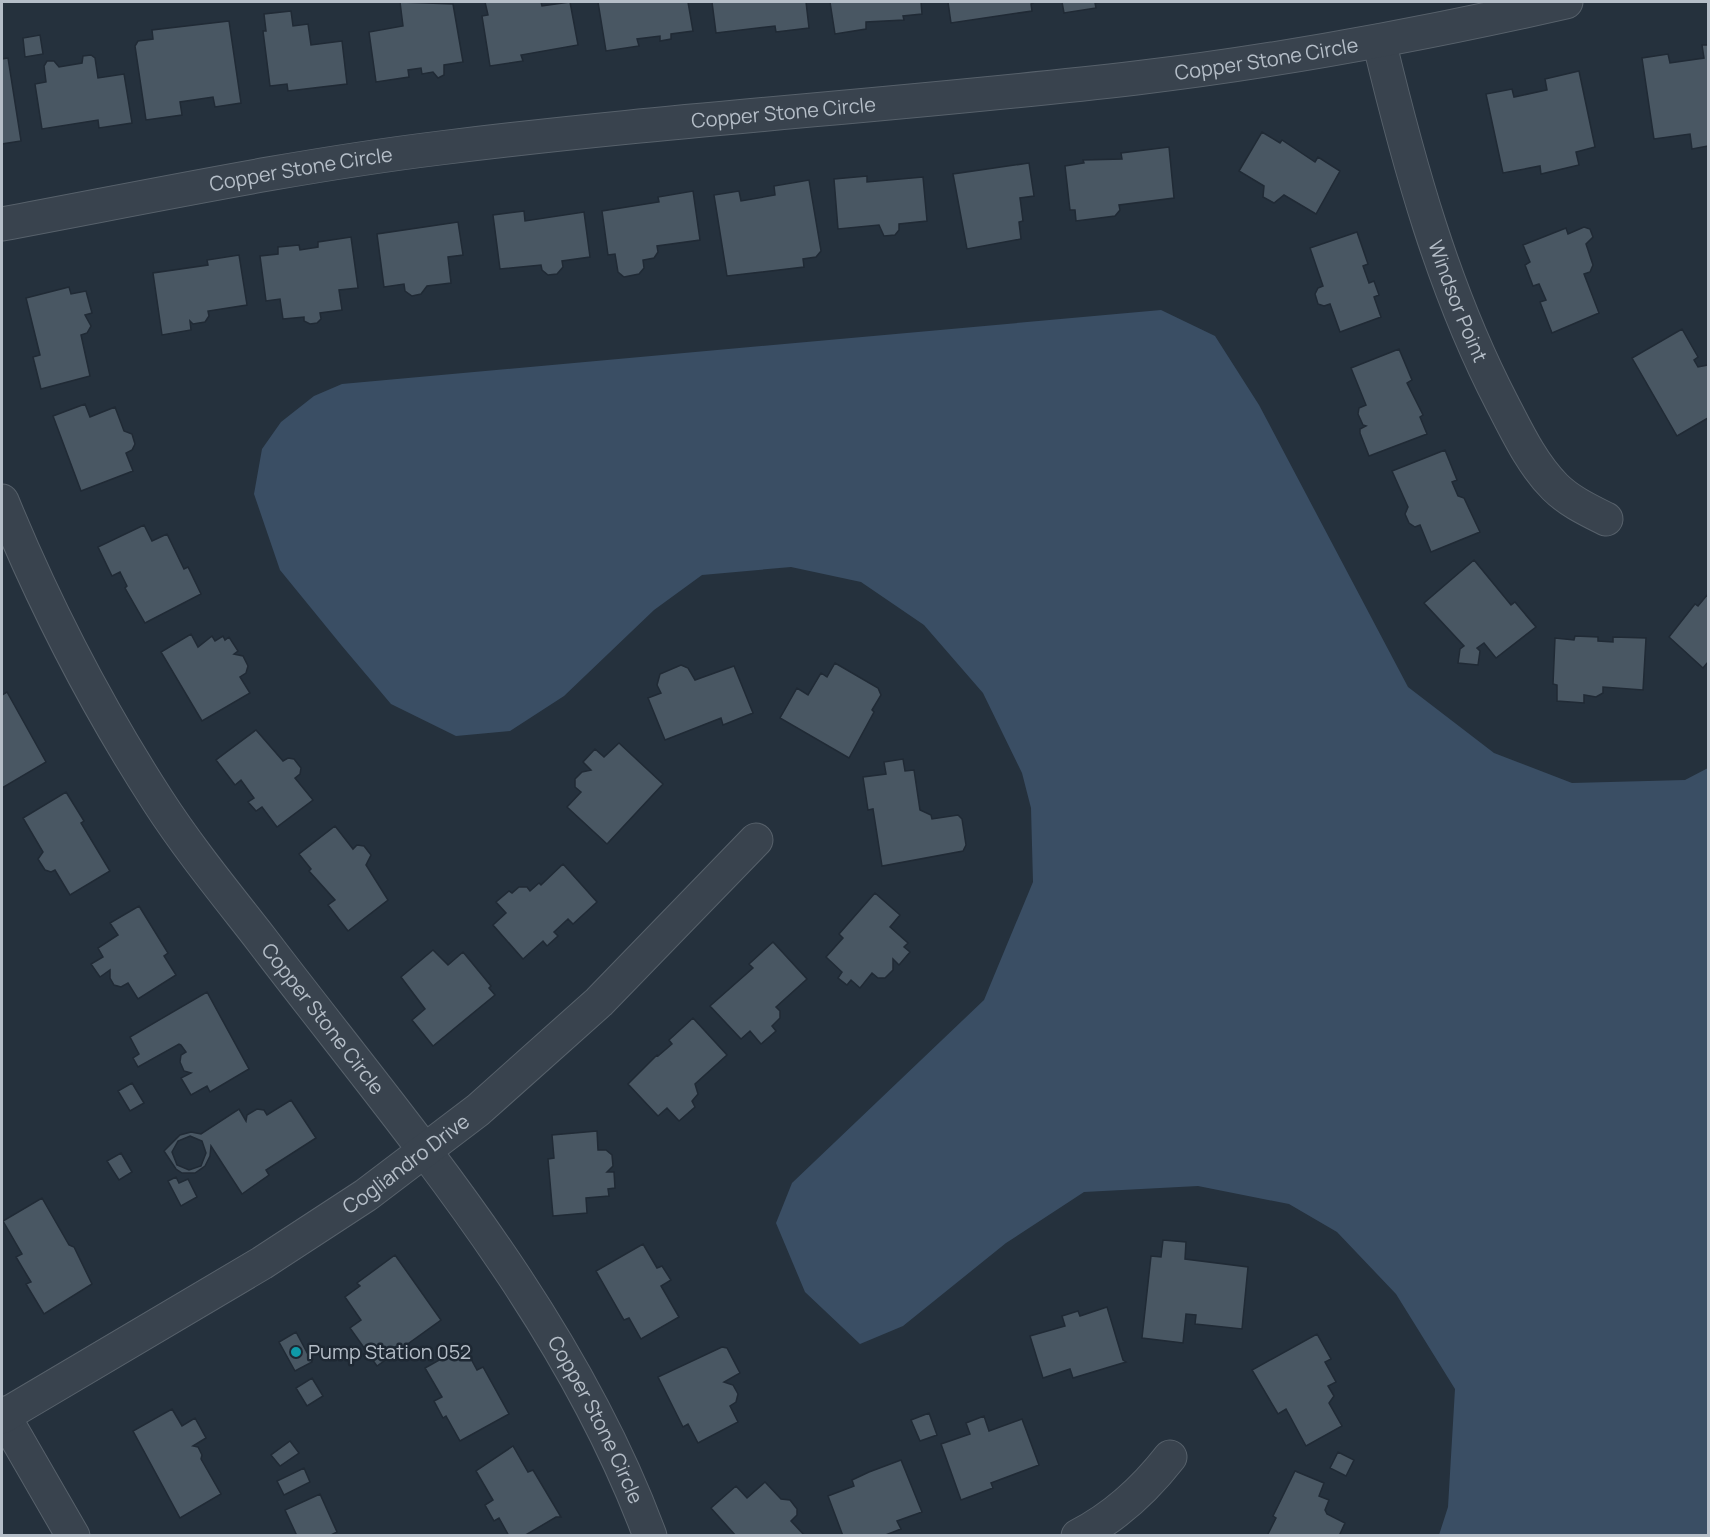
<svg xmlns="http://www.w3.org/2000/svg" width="1710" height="1537" viewBox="0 0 1710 1537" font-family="Manrope,sans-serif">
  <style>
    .water { fill: #3a4e64 }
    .building { fill: #495763; stroke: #202a35; stroke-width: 1.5; fill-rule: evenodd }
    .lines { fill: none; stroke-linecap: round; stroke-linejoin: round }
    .street-casing { stroke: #57616b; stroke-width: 35 }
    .street { stroke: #39434e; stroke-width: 33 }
    .culture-dot { fill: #0f9aa8; stroke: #1e2833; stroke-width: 2 }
    .labels { text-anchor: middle; stroke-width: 5; stroke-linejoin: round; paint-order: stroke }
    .street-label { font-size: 20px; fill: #b5bec8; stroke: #1e2833 }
    .poi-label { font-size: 20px; fill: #b5bec8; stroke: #1e2833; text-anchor: start }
  </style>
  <rect width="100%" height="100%" fill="#25313d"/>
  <path class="water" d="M1161,310L1215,336L1259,405L1408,687L1494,753L1572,783L1685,780L1708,768V1535H1439L1448,1507L1455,1389L1396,1294L1337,1232L1289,1204L1198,1186L1084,1192L1006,1243L903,1326L860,1344L805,1292L776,1223L792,1183L984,1000L1033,882L1031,808L1022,773L983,693L924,625L861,582L791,567L702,575L654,610L564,696L510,731L456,736L391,704L342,646L280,570L254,494L262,449L281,422L314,396L342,384Z"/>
  <path class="building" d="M400,2L453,4L463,62L444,65V75L438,78L433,72L422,74L421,68L408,70L409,77L376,82L369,32L403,26Z
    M485,2H541L542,6L570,2L578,45L521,55L523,61L490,66L482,16L488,15Z
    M598,2H688L693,31L671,34V39L660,41V36L637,39L639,46L606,51Z
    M712,2H806L809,28L776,32L775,26L716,33Z
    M830,2H921L922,14L903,16L904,20L866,22V29L835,34Z
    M948,2H1033V3L1031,4L1032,11L951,23Z
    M1062,2H1102L1095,3L1096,8L1064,13Z
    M291,11L293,26L308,24L311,45L342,41L347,84L288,91L287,84L270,86L263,31H266L264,14Z
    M229,21L241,103L215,107L213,97L180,102L182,115L146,120L135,46L138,41L153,39L152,30Z
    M40,35L43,54L25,57L23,38Z
    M1702,45H1708V146L1692,149L1690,134L1654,139L1642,58L1668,54L1670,63L1704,58Z
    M91,55L95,58L98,78L124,74L132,123L99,128L98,120L42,129L35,84L46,82L44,66L47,61H54L59,67L82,63L83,56Z
    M8,58L21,141L2,144V147V59Z
    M1579,71L1595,147L1576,152L1579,165L1541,174L1540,166L1503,173L1486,94L1512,89L1514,97L1547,90L1545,79Z
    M1262,132L1280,143L1282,140L1315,162L1318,157L1340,171L1316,214L1284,195L1274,203L1263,197L1264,186L1239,171Z
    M1169,147L1174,198L1119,205L1120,210L1115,216L1076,221L1075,210H1070L1065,166L1084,163L1083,160L1122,159L1121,153Z
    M1029,163L1034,196L1020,198L1023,221L1019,222L1021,239L967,249L953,174Z
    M867,176V182L923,177L927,221L899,224V230L895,235L884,236L879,225L838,229L834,179Z
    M809,180L821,251L816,257L803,259L804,267L727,276L714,195L739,191L741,201L775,195L774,186Z
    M693,191L700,240L657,246L658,252L654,258L643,260L644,268L639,274L624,277L618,272L615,254L608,255L602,211L659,202L658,197Z
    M524,211L525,221L584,212L590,257L562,261L563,267L557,274L548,275L542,270L541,265L500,269L493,215Z
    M458,222L463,255L448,257L451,283L427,286L421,294L412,296L405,291L404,284L384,287L377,234Z
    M1584,227L1590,229L1593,237L1586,244L1593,265L1590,272L1584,274L1599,313L1552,333L1540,302L1546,300L1539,284L1533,286L1525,265L1530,262L1523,245L1566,228L1568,234Z
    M1357,232L1368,264L1363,266L1369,283L1374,281L1379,295L1374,297L1381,317L1340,332L1330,304L1324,306L1318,304L1315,294L1318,288L1323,286L1310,248Z
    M351,237L358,288L339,290L342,310L320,313L321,319L317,323L310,324L304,321V317L283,319L280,299L266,301L260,256L278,254V247L299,245L300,250L318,247V242Z
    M239,255L247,305L208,311L209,316L205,322L193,324L190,321L191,330L162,335L153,273L208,265L207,260Z
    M69,287L71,294L86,291L92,313L85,315L91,326L87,333L81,335L90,376L41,389L33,357L40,355L26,298Z
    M1682,329L1698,357L1694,360L1698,367L1708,365V418L1677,436L1632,358Z
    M1399,349L1412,380L1407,383L1423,415L1420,417L1427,434L1369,456L1360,433V429L1366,426L1363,425L1358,414L1359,408L1366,405L1351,368Z
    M85,404L90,417L115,407L124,431L132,434L135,444L132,450L126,453L133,471L81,491L53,416Z
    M1445,450L1457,480L1452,482L1458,496L1464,498L1480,532L1431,552L1420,525L1415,527L1409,523L1405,514L1408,507L1392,471Z
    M144,525L152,541L167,534L184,569L188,567L201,594L145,623L125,588L127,586L120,572L112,576L98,547Z
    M1474,560L1511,605L1515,602L1536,627L1496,658L1484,643L1477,648L1480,651L1478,665L1458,663L1460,649L1464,646L1424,603Z
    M1708,594V662L1703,668L1669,637L1695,604L1698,606Z
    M191,634L198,647L212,636L215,641L223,636L225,640L229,637L238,651L234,654L243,656L248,666L246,673L240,677L250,693L202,721L161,652Z
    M1575,636L1598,637V641L1613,642V637L1646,638L1643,690L1603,687V693L1596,697L1584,695V703L1557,701V685L1553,684L1555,638L1574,640Z
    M835,663L878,688L881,695L872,710L874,712L849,758L780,718L797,688L808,695L821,673L827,677Z
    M681,665L688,668L695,680L734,666L753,713L723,725L721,718L665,740L648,698L661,693L657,685L660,674Z
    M7,692L46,762L2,788V695Z
    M256,730L283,761L288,758L294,759L301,768L300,774L295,778L313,800L277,827L262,807L256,811L248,802L254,798L241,780L235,785L216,760Z
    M619,743L663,784L607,844L567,807L581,792L575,787V779L582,772L591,770L583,762L595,749L604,757Z
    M903,759L905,771L914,770L920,810L931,815L932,819L958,815L962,819L966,845L963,851L882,866L873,809L868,810L863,777L886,774L884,762Z
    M66,792L84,821L81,823L110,871L70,895L55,870L51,872L45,870L38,859L43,852L23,818Z
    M335,826L353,849L357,845L364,846L371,855L366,865L388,900L348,931L328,905L335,900L309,871L311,869L299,854Z
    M563,864L597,902L573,924L568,919L554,932L558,936L547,946L543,941L523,959L493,925L506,913L496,902L509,891L512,893L519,887H527L530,891L539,883L541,885Z
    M875,893L900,915L890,927L908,943L904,947L910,952L899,965L893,959V970L885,978H878L872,973L860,988L851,980L847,985L838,978L842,972L826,957L843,938L839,934Z
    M139,906L168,953L164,956L176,975L138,999L128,983L121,987L114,985L110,978V970L100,977L91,964L103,957L98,948L118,935L110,923Z
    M773,942L807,979L776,1007L780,1011V1018L772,1026L776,1031L761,1044L750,1031L741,1039L710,1006L753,968L749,964Z
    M433,950L448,965L463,952L491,986L489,988L495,995L433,1046L412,1020L425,1009L401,977Z
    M207,992L249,1069L210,1092L207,1086L191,1095L181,1078L191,1073L184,1071L180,1062L181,1055L186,1052L181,1045L179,1044L138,1067L133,1058L139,1054L130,1037Z
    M693,1018L727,1055L695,1084L698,1094L692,1101L695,1107L679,1121L667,1108L658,1116L628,1084L657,1055L658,1056L672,1044L669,1040Z
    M132,1083L144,1103L130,1111L118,1091Z
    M291,1100L316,1138L266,1170L269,1175L242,1194L211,1146L210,1156L205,1166L195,1173H182L176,1169L164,1151L180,1135L191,1132L201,1134L239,1109L246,1121L247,1115L257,1109L264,1110L267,1115ZM190,1136L202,1141L206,1153L201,1166L189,1170L177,1165L172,1152L178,1141Z
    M597,1131L598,1150H606L612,1155L613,1166L607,1172H614L615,1188L608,1189L609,1196L586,1198L587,1213L553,1216L548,1159L554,1158L552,1135Z
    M121,1153L132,1172L119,1180L107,1161Z
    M176,1177L179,1183L188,1179L197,1197L181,1206L168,1181Z
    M42,1198L69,1245L74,1247L92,1284L44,1314L26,1284L31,1282L16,1257L22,1254L3,1221Z
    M1163,1240L1186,1242L1185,1259L1248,1267L1242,1329L1195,1324L1196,1315L1186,1314L1183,1343L1142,1338L1151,1256L1161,1257Z
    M643,1244L657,1268L662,1266L671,1280L661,1286L679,1317L641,1339L629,1318L624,1320L596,1271Z
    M395,1255L441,1320L377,1366L350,1328L361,1320L345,1297L360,1286L357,1283Z
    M1107,1307L1123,1360L1126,1362L1073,1378L1070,1369L1043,1378L1030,1336L1065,1326L1062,1316L1078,1311L1080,1316Z
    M296,1332L312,1362L295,1371L279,1342Z
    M1317,1334L1331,1359L1325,1362L1336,1382L1328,1386L1334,1396L1329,1403L1342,1426L1306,1446L1286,1409L1278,1414L1252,1370Z
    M464,1346L477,1370L483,1367L509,1414L460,1441L446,1416L443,1418L434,1401L442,1397L425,1368Z
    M722,1347L727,1348L740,1373L724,1382L733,1385L738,1394L736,1402L730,1406L738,1422L698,1443L688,1424L683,1427L658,1377Z
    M312,1378L323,1396L307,1406L296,1388Z
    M172,1409L182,1426L195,1418L206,1438L193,1446L198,1447L202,1455L201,1459L221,1494L180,1518L133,1431Z
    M929,1413L937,1435L920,1441L911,1420Z
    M984,1416L989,1431L1022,1419L1039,1465L991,1483L993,1488L961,1500L941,1444L970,1434L966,1423Z
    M290,1441L299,1453L280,1466L271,1455Z
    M513,1446L528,1472L533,1470L561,1517H556L524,1536H509L499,1518L494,1521L485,1505L493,1500L476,1471Z
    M1338,1452L1354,1460L1346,1476L1330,1468Z
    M901,1460L922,1512L897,1521L901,1529L883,1536H843L828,1496L854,1486L852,1480L869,1472Z
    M304,1468L310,1482L284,1495L277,1481Z
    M1295,1471L1324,1483L1319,1496L1329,1500L1325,1510L1327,1514L1345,1523L1339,1536H1267L1276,1518L1273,1516Z
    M765,1482L781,1499L790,1500L797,1509V1515L791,1521L805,1536H736L711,1508L736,1486L747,1498Z
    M320,1494L337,1532L329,1536H297L285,1510Z"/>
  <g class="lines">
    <defs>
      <g id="street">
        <path id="s1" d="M1379,41C1409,165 1443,289 1502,403C1517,432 1532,464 1555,487C1569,501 1588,510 1606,519"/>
        <path id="s2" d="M2,224C147,197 293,166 440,148C671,119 904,105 1136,78C1280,61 1424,34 1566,2"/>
        <path id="s3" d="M2,501C45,606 96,705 158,801C189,849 226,894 261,939C404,1127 567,1311 650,1536"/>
        <path d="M2,1413L73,1536"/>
        <path id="s4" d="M2,1417L262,1263L366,1195L478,1110L599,1002L756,840"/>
        <path d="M1078,1536C1115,1517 1145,1489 1170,1457"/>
      </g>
    </defs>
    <use href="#street" class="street-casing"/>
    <use href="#street" class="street"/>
  </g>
  <circle class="culture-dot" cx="296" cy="1352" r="6"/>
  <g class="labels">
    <g class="street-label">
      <text dy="7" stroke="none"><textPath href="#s2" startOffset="1276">Copper Stone Circle</textPath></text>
      <text dy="7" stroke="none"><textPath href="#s2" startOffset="790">Copper Stone Circle</textPath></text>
      <text dy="7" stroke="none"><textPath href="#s2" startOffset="304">Copper Stone Circle</textPath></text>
      <text dy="7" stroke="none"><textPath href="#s1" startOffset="272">Windsor Point</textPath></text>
      <text dy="7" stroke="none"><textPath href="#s3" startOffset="612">Copper Stone Circle</textPath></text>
      <text dy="7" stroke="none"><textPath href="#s4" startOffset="477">Cogliandro Drive</textPath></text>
      <text dy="7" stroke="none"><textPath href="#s3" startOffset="1098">Copper Stone Circle</textPath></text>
    </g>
    <g class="poi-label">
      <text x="308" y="1359">Pump Station 052</text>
    </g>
  </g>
  <rect width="1710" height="1537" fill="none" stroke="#b5bec8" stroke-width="6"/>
</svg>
